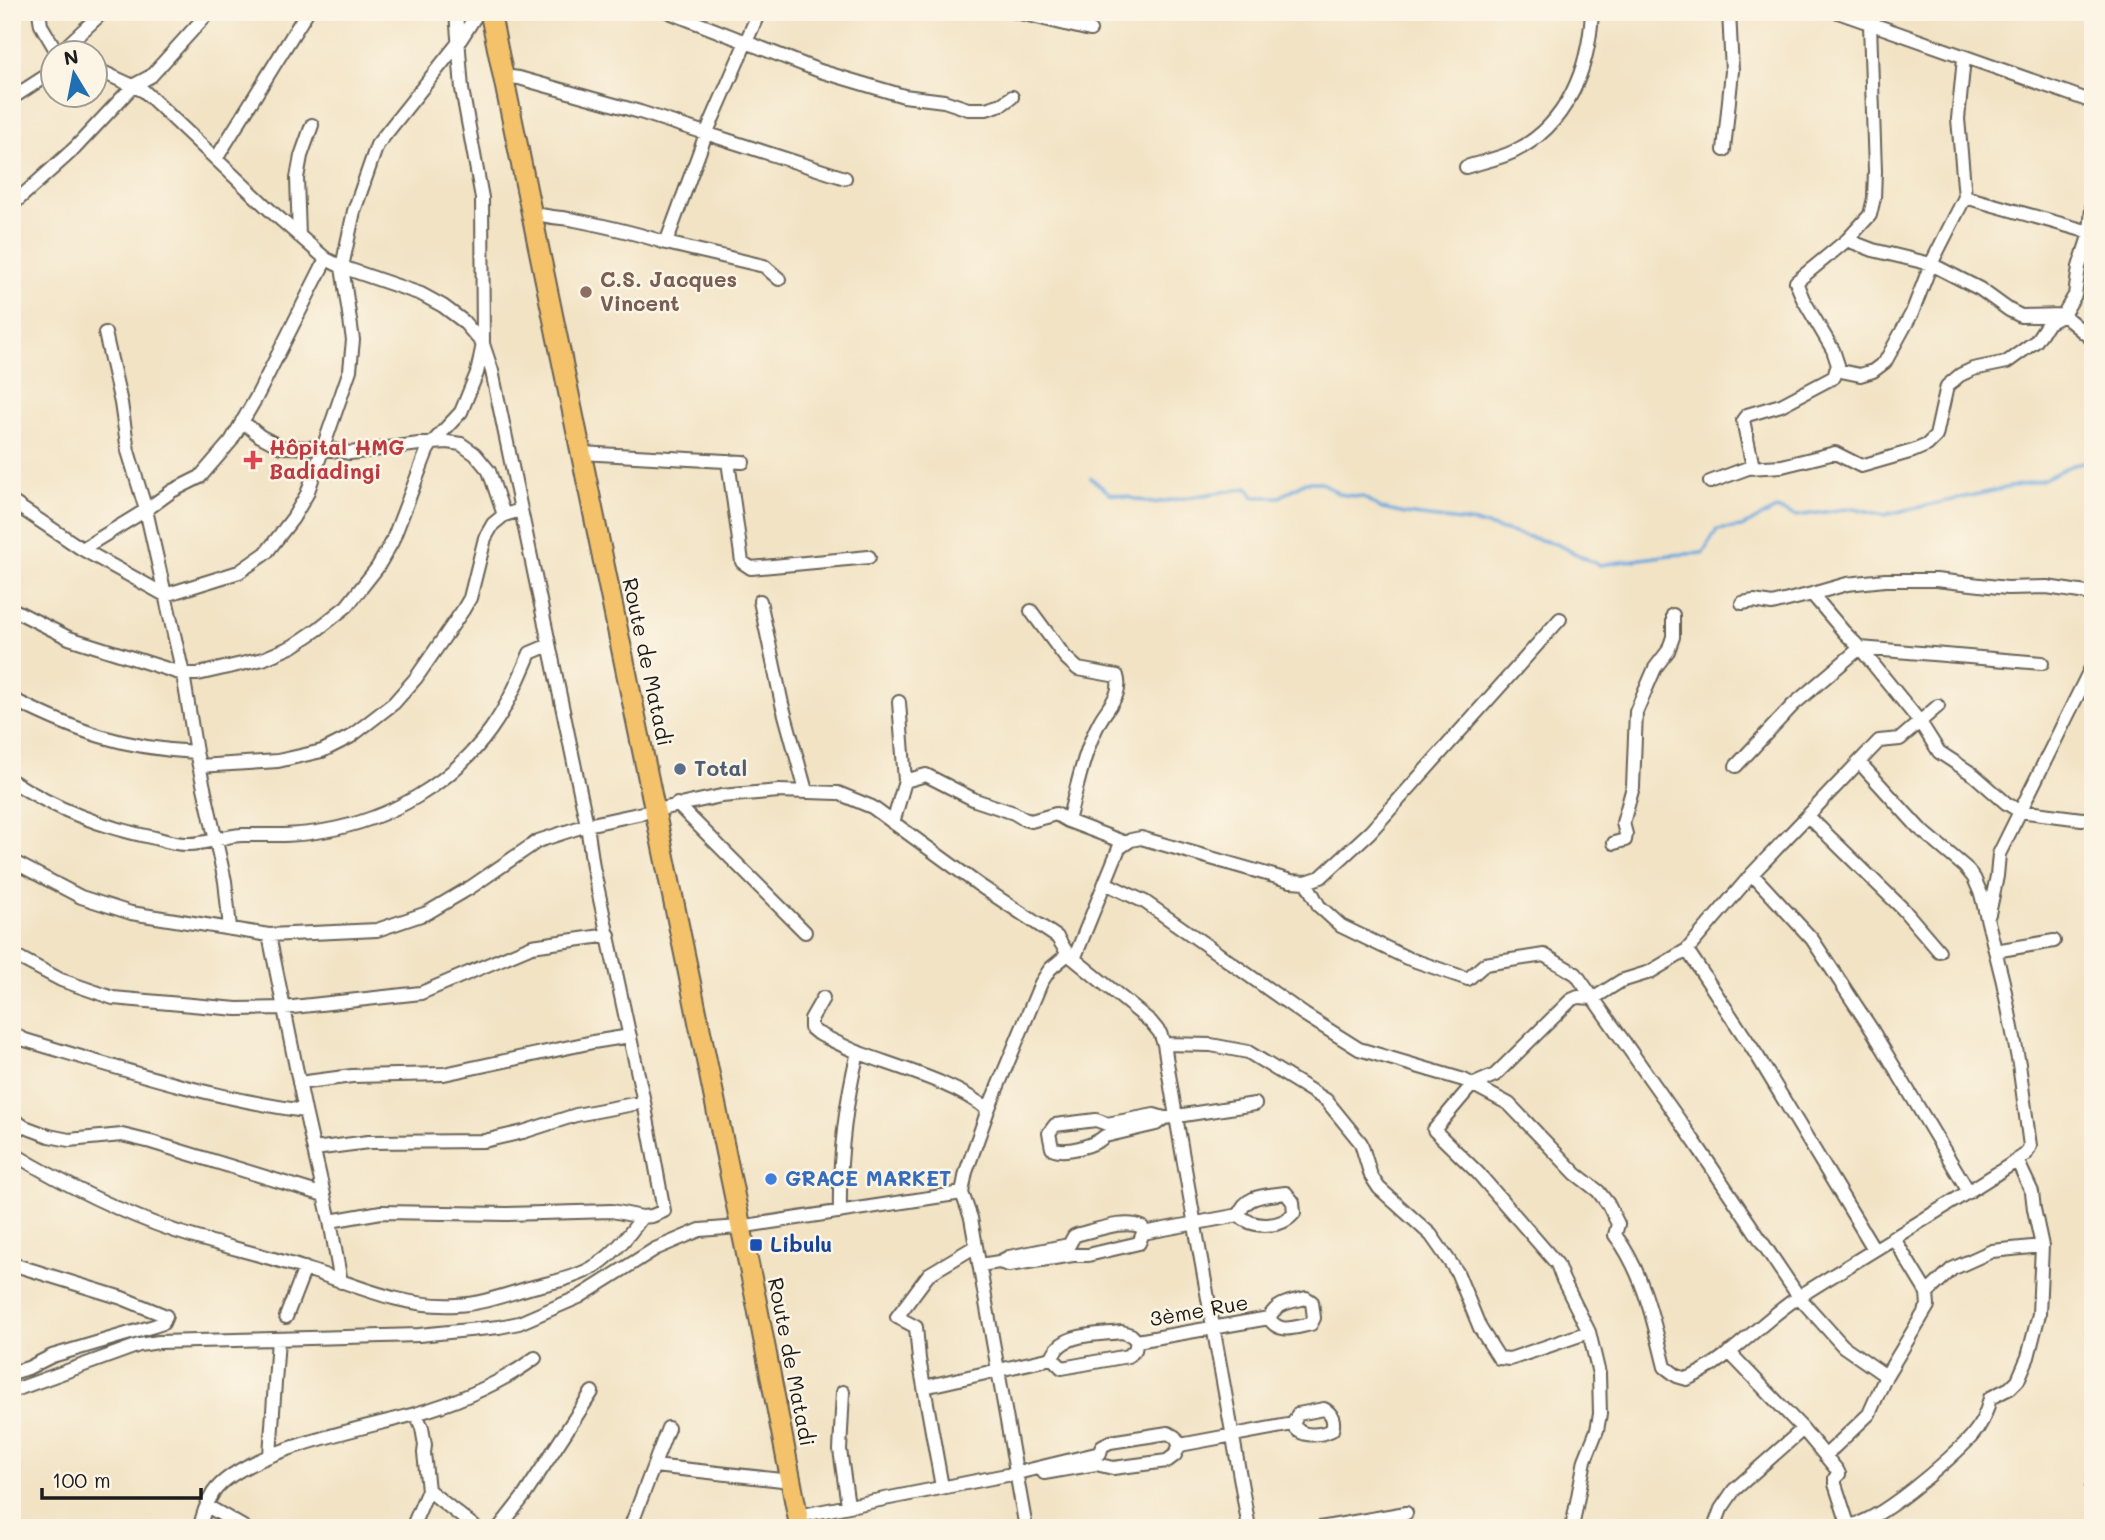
<svg xmlns="http://www.w3.org/2000/svg" width="2105" height="1540" viewBox="0 0 2105 1540" font-family="Mali,sans-serif">
  <style>
    .lines { fill: none; stroke-linecap: round; stroke-linejoin: round }
    .stream { stroke: #6ca8dd; stroke-width: 3.5 }
    .minor-casing { stroke: #676257; stroke-width: 16 }
    .trunk-casing { stroke: #676257; stroke-width: 23 }
    .minor { stroke: #fff; stroke-width: 12 }
    .trunk { stroke: #f4c26a; stroke-width: 19 }
    .education-dot { fill: #8d6e63; stroke: #fcf5e5; stroke-width: 2.5 }
    .health-dot { fill: #e0444e; stroke: #fcf5e5; stroke-width: 2.5 }
    .service-dot { fill: #5c6f8a; stroke: #fcf5e5; stroke-width: 2.5 }
    .shop-dot { fill: #3f7fe0; stroke: #fcf5e5; stroke-width: 2.5 }
    .transit-dot { fill: #1a4fb4; stroke: #fcf5e5; stroke-width: 2.5 }
    .labels { text-anchor: middle; stroke-width: 5; stroke-linejoin: round; paint-order: stroke }
    .education-label { font-size: 21px; font-weight: bold; fill: #785e54; stroke: #fcf5e5; text-anchor: start }
    .health-label { font-size: 21px; font-weight: bold; fill: #be3a42; stroke: #fcf5e5; text-anchor: start }
    .street-label { font-size: 21px; fill: #1c1c1c; stroke: #fcf5e5 }
    .service-label { font-size: 21px; font-weight: bold; fill: #4e5e75; stroke: #fcf5e5; text-anchor: start }
    .shop-label { font-size: 21px; font-weight: bold; fill: #366cbe; stroke: #fcf5e5; text-anchor: start }
    .transit-label { font-size: 21px; font-weight: bold; fill: #164399; stroke: #fcf5e5; text-anchor: start }
  </style>
  <rect width="100%" height="100%" fill="#fcf5e5"/>
  <filter id="ink" filterUnits="userSpaceOnUse"><feTurbulence type="fractalNoise" baseFrequency=".0143" numOctaves="2"/><feDisplacementMap in="SourceGraphic" scale="14" xChannelSelector="R" yChannelSelector="G"/><feConvolveMatrix kernelMatrix="1 2 1 2 8 2 1 2 1" color-interpolation-filters="sRGB"/></filter>
  <filter id="wash" filterUnits="userSpaceOnUse"><feTurbulence type="fractalNoise" baseFrequency=".00686" numOctaves="4" result="noise"/><feDisplacementMap in="SourceGraphic" scale="28" xChannelSelector="R" yChannelSelector="G"/><feGaussianBlur stdDeviation="1.57" result="paint"/><feColorMatrix in="noise" values="0 0 0 0 0 0 0 0 0 0 0 0 0 0 0 0 0 1.4 0 .05"/><feComposite in="paint" operator="in"/></filter>
  <g filter="url(#wash)">
    <rect width="100%" height="100%" fill="#f2e3c5"/>
    <g class="lines">
      <path class="stream" d="M1091,478L1109,493L1153,503L1248,488L1254,497H1280L1305,482H1321L1339,494L1363,497L1382,509L1405,514L1476,523L1556,544L1599,565L1670,555L1703,553L1717,530L1742,527L1776,509L1796,516L1854,508L1884,515L2042,480L2074,464L2093,460
        M2093,1327L2086,1344L2093,1374
        M2091,1486L2085,1478L2086,1473L2093,1466"/>
    </g>
  </g>
  <g filter="url(#ink)">
    <g class="lines">
      <defs>
        <path id="minor" d="M39,12L41,25L57,52
          M669,12L820,71L904,96L944,101L968,109H986L1002,104L1012,97
          M1016,12L1090,30
          M1838,12L2093,102
          M60,52L103,12
          M503,76L519,78L640,112L845,178
          M12,98L52,72
          M1724,150L1732,71L1729,12
          M216,159L307,12
          M1466,167C1481,162 1498,159 1513,152C1567,126 1589,69 1592,12
          M1965,197L2093,233
          M12,205L75,148L134,85L151,76L209,12
          M531,212C546,218 560,217 575,220C605,226 637,233 666,243L706,134L759,12
          M299,236L297,178L301,156L312,125
          M1847,240L1873,250L1931,264L1980,289L2009,310L2021,316L2063,315L2093,340
          M666,243L764,266L779,279
          M105,333L121,403L128,451L146,510L183,674L196,752L225,881L230,928
          M1836,370L1860,375L1873,371L1885,362L1912,313L1931,264L1965,197L1958,119L1964,58
          M242,421L260,436L281,447L322,448L350,453L419,444L447,442L461,444L475,454L489,471L504,515
          M581,453L743,462
          M728,461L742,562L751,568L869,557
          M1753,467L1743,420L1747,415L1781,405L1834,377L1838,365L1833,350L1803,299L1796,282L1847,240L1870,215L1874,198L1875,171L1870,24
          M1710,482L1748,468L1782,466L1835,453L1861,466L1913,451L1927,445L1936,436L1947,386L1960,375L1973,369L2007,362L2036,341L2048,323L2063,315L2075,295L2079,267L2090,233L2093,195
          M12,502L82,549L165,595L239,572L266,553L293,518L307,494L350,370L353,340L342,267L354,211L377,145L459,42L478,12
          M82,549L146,510L172,491L200,477L231,441L256,398L326,259
          M1812,594L1847,584L1885,580H1936L2007,588L2047,587L2093,594
          M760,601L782,704L806,791
          M1742,603L1754,601L1772,604L1812,594L1844,632L1860,648L1920,722L1939,752L1974,775L2006,803L2019,811L2082,819L2093,818
          M12,609L69,638L183,674H198L263,659L293,646L318,629L347,606L377,568L392,542L427,451L432,443L461,412L477,373L483,344L482,198L462,89L456,12
          M1031,611L1065,657L1078,669L1117,676C1123,695 1108,706 1100,721C1084,750 1077,788 1068,821
          M12,699C78,732 122,748 196,752
          M199,766L278,761L322,751L350,737L394,703L416,678L463,610L470,598L485,538L493,524L504,515L521,510
          M1736,766L1793,705L1860,648L2042,663
          M12,781C55,809 105,828 155,838C165,841 176,844 186,844C206,845 224,835 243,835C270,835 296,836 323,831C389,820 452,784 491,729C508,705 519,679 530,653L549,645
          M905,781L926,775L975,800L1014,813L1024,819L1031,821L1056,814L1068,821L1126,843
          M677,804L805,932
          M1808,816L1903,909L1939,951
          M893,823L905,781L899,702
          M1614,843L1625,840L1626,834L1623,823L1633,787L1636,712L1655,668L1668,651L1673,637V615
          M12,861L81,897L131,913L269,935L377,930L427,913L471,887L538,841L587,825L721,796L779,791L838,793L872,807L979,885L1057,937L1068,954L1151,1022L1160,1033L1164,1044C1190,1206 1221,1366 1249,1528
          M1752,874L1812,939L1872,1030L1969,1192
          M1306,882L1319,906L1341,926L1407,958L1468,979L1485,964L1544,955L1576,974L1694,1141L1799,1297L1843,1346L1886,1376
          M1105,883L1145,902L1305,1015L1359,1049L1464,1080L1509,1104L1576,1174L1598,1191L1608,1204L1618,1224L1615,1235C1643,1271 1654,1323 1665,1367L1677,1376L1687,1379C1730,1360 1761,1321 1800,1296C1870,1252 1941,1210 2010,1165L2026,1154L2030,1146L2019,1064L2003,982L1981,894L1974,878L1965,867L1919,828L1859,762
          M1989,914L1997,876L1999,854L2093,664
          M269,935L305,1111L330,1221L341,1282
          M1687,950L1758,1057L1874,1249
          M1995,951L2054,941
          M12,954L61,980L113,998L237,1009L284,1008L421,993L532,946L609,935
          M1074,959L1119,848L1131,840L1141,838L1291,881L1306,882L1321,877L1370,832L1560,619
          M823,998L811,1019V1028L817,1033C832,1040 847,1048 862,1054C900,1068 958,1084 988,1110
          M12,1034L25,1040C118,1068 209,1098 305,1111
          M1164,1044L1211,1045L1248,1052L1326,1100L1361,1143L1371,1176L1379,1188L1431,1235L1457,1272L1480,1328L1499,1358L1510,1359L1589,1332
          M299,1083L352,1076L444,1074L593,1042L630,1036
          M1164,1118L1156,1124L1105,1136C1094,1146 1065,1154 1052,1148L1049,1133L1055,1125L1096,1120L1107,1124L1154,1115L1164,1118L1255,1104
          M12,1119L25,1127L49,1136L69,1140L122,1135L151,1142L324,1195
          M314,1149L368,1142L484,1141L523,1132L576,1115L644,1102
          M12,1153C64,1184 117,1211 175,1231C217,1245 261,1254 303,1268C354,1284 400,1308 456,1305C481,1304 505,1295 529,1288C549,1283 571,1279 590,1269C611,1258 628,1237 642,1217L652,1216L664,1211L644,1102L593,867L587,825L492,371L483,344L463,321L443,306L421,294L342,267L326,259L272,212L144,91L94,68
          M1286,1193L1293,1202L1294,1213C1282,1228 1253,1229 1239,1215C1245,1194 1267,1196 1286,1193Z
          M840,1212C839,1159 845,1105 858,1052
          M330,1221L381,1212L507,1214L612,1211L642,1217
          M1143,1233L1239,1215
          M999,1262L1009,1265L1073,1255H1088L1139,1243L1143,1233
          M12,1264L122,1298L166,1316L163,1323L154,1326L52,1356L28,1368L12,1373
          M980,1265L999,1262L1009,1257L1069,1245L1074,1236L1079,1234C1097,1230 1125,1219 1142,1227L1143,1233
          M1927,1293L1952,1269L1992,1251L2042,1246
          M1306,1298L1312,1302L1314,1318L1311,1324C1295,1327 1279,1335 1269,1318C1276,1303 1290,1302 1306,1298Z
          M286,1317L305,1268
          M1122,1332L1131,1335L1137,1341L1135,1350L1128,1356L1062,1368L1052,1358C1060,1332 1099,1335 1122,1332Z
          M1137,1341L1269,1318
          M1729,1352L1803,1429L1837,1470L1839,1474L1835,1478V1484L1848,1524C1869,1532 1955,1455 1971,1437C1981,1426 1987,1412 1990,1398L2010,1388L2018,1380L2028,1357L2039,1314L2042,1246L2034,1209L2032,1192L2017,1160
          M924,1387L1052,1358
          M12,1391L139,1345L159,1342L419,1335L499,1327L519,1323L579,1297L655,1249L700,1230L739,1227L962,1193
          M843,1392L840,1450L848,1505
          M1324,1409C1332,1413 1335,1421 1332,1430C1319,1436 1300,1438 1293,1424L1298,1414Z
          M1180,1445L1293,1424
          M270,1455L278,1339
          M1825,1456L1869,1414L1886,1376L1928,1306L1927,1293L1893,1237
          M654,1466L791,1481
          M1044,1473L1096,1464L1113,1468L1167,1461L1175,1455L1180,1445
          M942,1487L919,1359L916,1327L897,1317L929,1274L976,1246
          M2092,1488H2093
          M428,1490L476,1528
          M2092,1497L2093,1506
          M207,1506L245,1528
          M798,1516L1017,1473L1100,1453L1102,1446L1110,1442L1168,1433L1175,1437L1180,1445
          M200,1528C202,1516 207,1503 213,1493C241,1451 366,1428 415,1414C457,1402 500,1384 535,1358
          M412,1528L428,1490L424,1453L425,1445L422,1428L416,1414
          M499,1528L524,1496L592,1392
          M630,1528L668,1428
          M1026,1528L971,1218L962,1193L966,1172L988,1110L1041,983L1050,969L1068,954
          M1320,1528L1406,1513
          M1572,1528L1585,1460L1597,1430L1600,1414L1599,1374L1589,1332L1563,1280L1557,1264L1478,1173L1434,1130L1472,1085L1495,1075L1571,1000L1578,997L1594,998L1621,981L1650,972L1687,950L1752,874L1879,741L1900,739L1938,706
          M1714,1528L1721,1509L1734,1490L1803,1429"/>
        <path id="trunk" d="M490,12L756,1300L800,1528"/>
      </defs>
      <use href="#minor" class="minor-casing"/>
      <use href="#trunk" class="trunk-casing"/>
      <use href="#minor" class="minor"/>
      <use href="#trunk" class="trunk"/>
    </g>
  </g>
  <circle class="education-dot" cx="586" cy="292" r="7"/>
  <path class="health-dot" d="M249.5 449.5h7v7h7v7h-7v7h-7v-7h-7v-7h7z"/>
  <circle class="service-dot" cx="680" cy="769" r="7"/>
  <circle class="shop-dot" cx="771" cy="1179" r="7"/>
  <rect class="transit-dot" x="749" y="1238" width="14" height="14" rx="3.5"/>
  <g class="labels">
    <g class="education-label">
      <text x="600" y="287">C.S. Jacques<tspan x="600" dy="24">Vincent</tspan></text>
    </g>
    <g class="health-label">
      <text x="269" y="455">Hôpital HMG<tspan x="269" dy="24">Badiadingi</tspan></text>
    </g>
    <g class="street-label">
      <text transform="translate(647 662) rotate(78)" y="7">Route de Matadi</text>
      <text transform="translate(1199 1311) rotate(-10)" y="7">3ème Rue</text>
      <text transform="translate(791 1362) rotate(79)" y="7">Route de Matadi</text>
    </g>
    <g class="service-label">
      <text x="694" y="776">Total</text>
    </g>
    <g class="shop-label">
      <text x="785" y="1186">GRACE MARKET</text>
    </g>
    <g class="transit-label">
      <text x="770" y="1252">Libulu</text>
    </g>
  </g>
  <rect width="2105" height="1540" fill="none" stroke="#fcf5e5" stroke-width="42"/>
  <g transform="translate(74 74) rotate(350)"><circle r="33" fill="#fcf5e5" stroke="#a29e95" stroke-width="2"/>
  <path d="M0-5L12 26L0 18L-12 26Z" fill="#1f6fb2"/>
  <text y="-10" font-size="19" font-weight="bold" text-anchor="middle" fill="#1c1c1c">N</text>
  </g>
  <path d="M42 1488v10h159v-10" fill="none" stroke="#1c1c1c" stroke-width="3.5"/>
  <text x="52" y="1488" font-size="21" fill="#1c1c1c" stroke="#fcf5e5" stroke-width="5" paint-order="stroke">100 m</text>
</svg>
